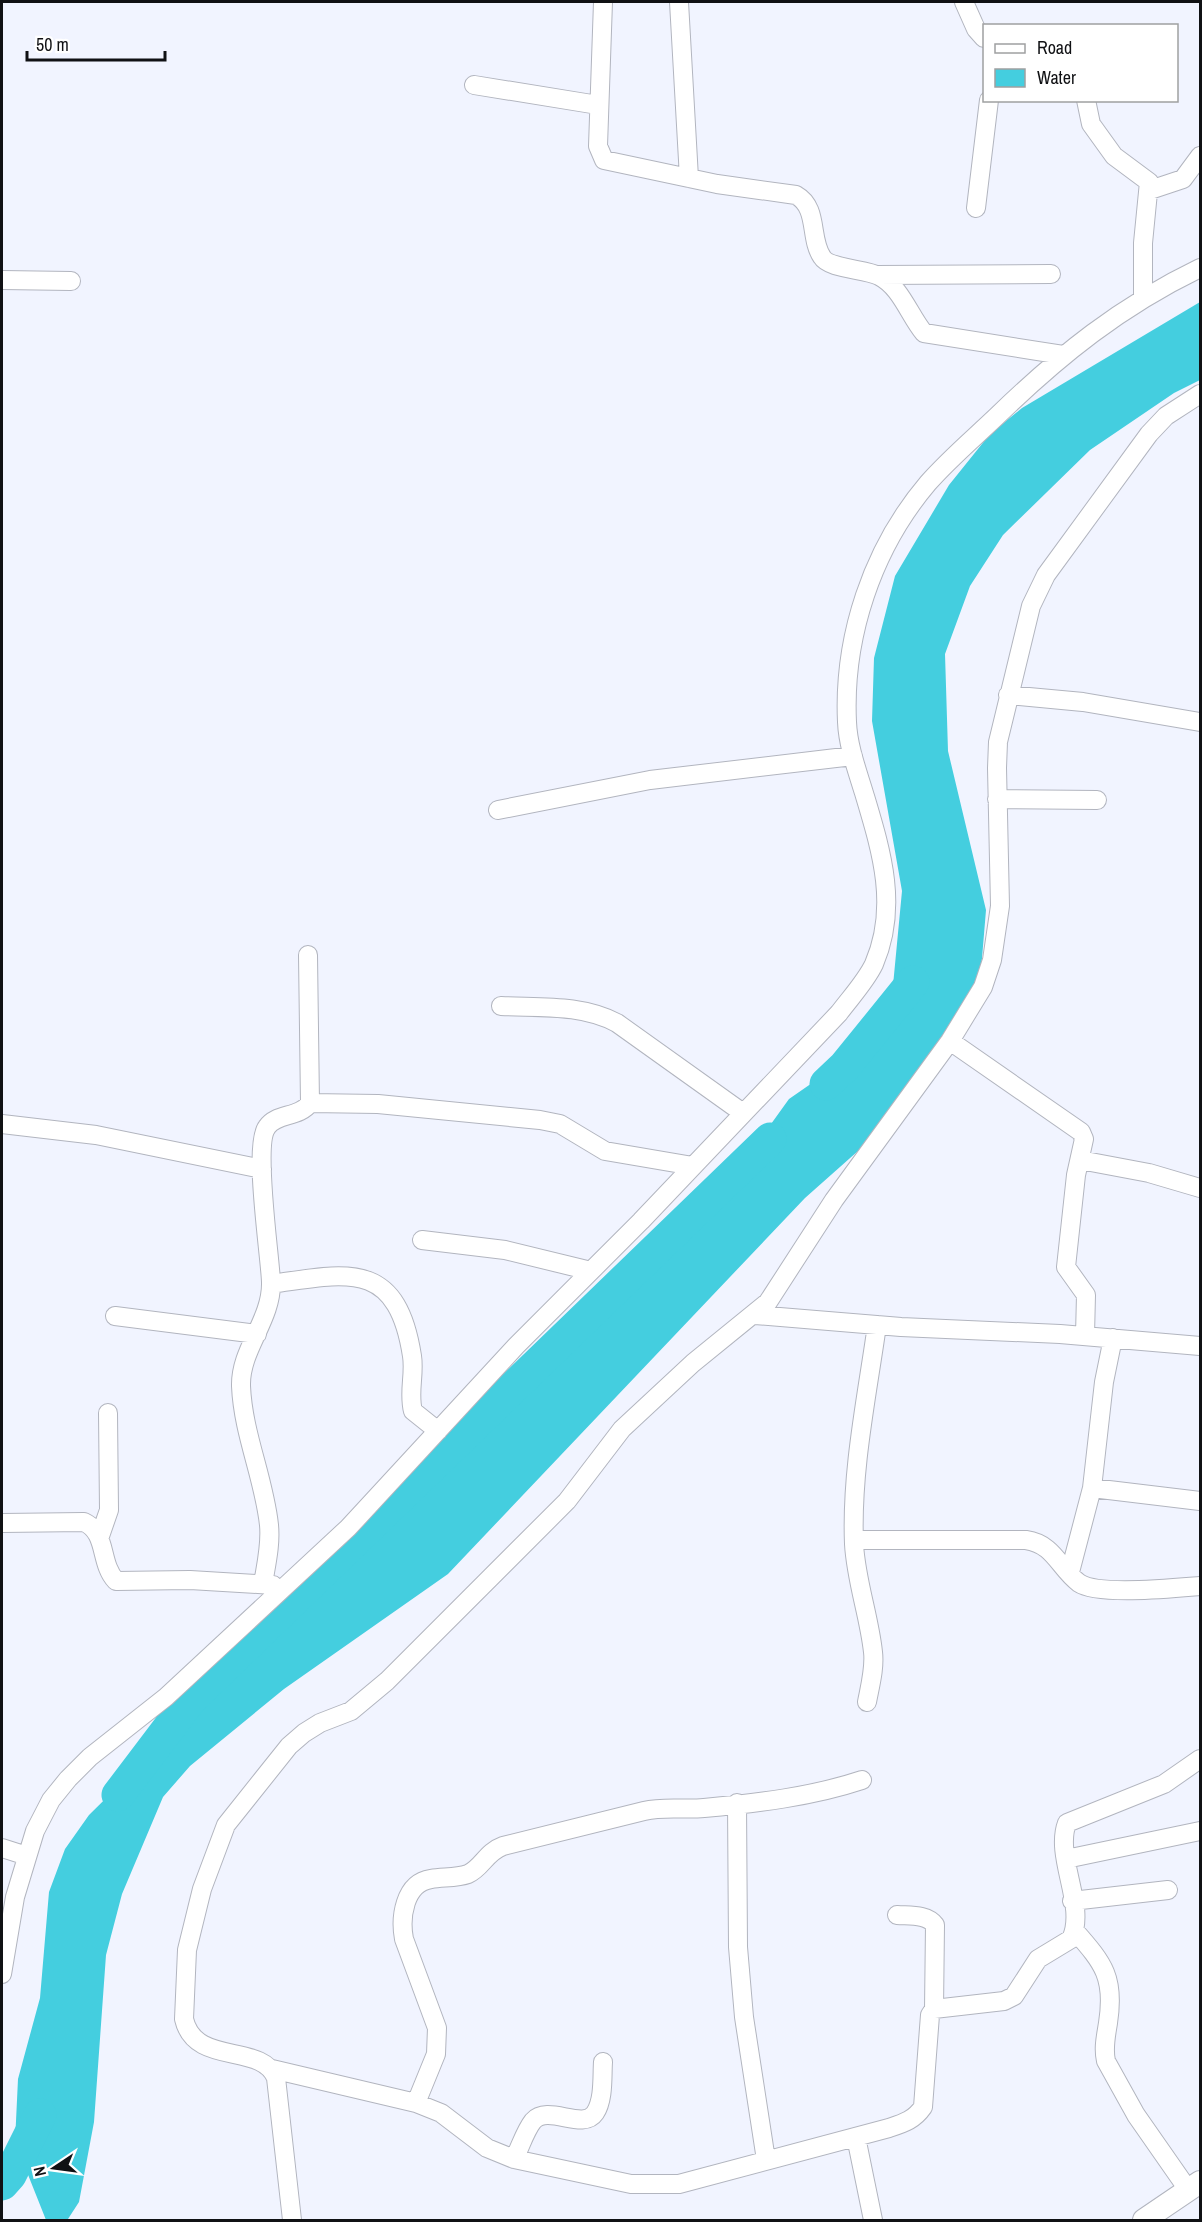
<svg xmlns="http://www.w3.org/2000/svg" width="1202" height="2222" viewBox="0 0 1202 2222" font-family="'Archivo Narrow',sans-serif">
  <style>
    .water { fill: #44cedf }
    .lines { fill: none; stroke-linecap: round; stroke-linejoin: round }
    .river { stroke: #44cedf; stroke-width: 33 }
    .minor-casing { stroke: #b2b5bf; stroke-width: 20 }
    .tertiary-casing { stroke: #b2b5bf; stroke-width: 24 }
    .minor { stroke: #fff; stroke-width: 18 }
    .tertiary { stroke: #fff; stroke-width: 22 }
  </style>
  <rect width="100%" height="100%" fill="#f1f4ff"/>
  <path class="water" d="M1200,302V380L1174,393L1090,450L1003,535L970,586L945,654L948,751L986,910L981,970L963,1007L867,1143L805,1198L448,1574L284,1689L190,1766L163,1797L122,1894L106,1955L94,2122L79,2202L68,2219L46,2220L15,2142L18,2079L40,1998L49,1892L65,1849L89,1815L727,1185L789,1099L877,1038L892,996L902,891L872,721L874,658L895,576L949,485L990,434L1022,408Z"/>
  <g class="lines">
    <path class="river" d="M826,1084L845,1066L913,982
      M118,1795L190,1700L770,1139
      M2,2184L10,2175L40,2115"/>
    <defs>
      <path id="minor" d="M603,2L598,146L604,160L717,184L796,195C819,208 809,238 822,257C829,269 866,269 879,276C901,287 909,315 924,333L1063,355
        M679,2L689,178
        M964,2L976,29L984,38
        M474,85L598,105
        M1086,100L1091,124L1114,156L1149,182L1143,243V297
        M1150,190L1183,179L1200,156
        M976,208L989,100
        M877,275L1051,274
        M2,280L71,281
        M1008,695L1083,702L1200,722
        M997,799L1097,800
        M498,810L650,780L853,756
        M501,1006C540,1008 581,1004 617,1023L743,1113
        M950,1041L1081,1132L1084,1139L1076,1175L1066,1267L1086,1295L1085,1335
        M310,1103L378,1104L540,1120L560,1124L605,1151L693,1166
        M2,1124L96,1135L262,1169
        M1080,1160L1149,1173L1200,1188
        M422,1240L505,1250L591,1271
        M271,1284C347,1273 397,1259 412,1356C415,1374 408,1393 413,1411L438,1431
        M755,1315L901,1327L1060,1334L1200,1346
        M115,1316L257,1334
        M1092,1488L1200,1501
        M2,1523L84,1522C108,1533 99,1563 116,1581L190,1580L273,1585
        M100,1536L109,1510L108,1413
        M854,1540H1026C1054,1544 1059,1568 1079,1583C1098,1596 1176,1588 1200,1586
        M1070,1572L1092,1488L1104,1382L1113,1338
        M263,1584C266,1565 271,1545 269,1525C264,1478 243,1434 241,1386C240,1349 272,1320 271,1282C270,1254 253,1145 267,1127C276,1113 299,1118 310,1103L308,955
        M867,1702C870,1686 875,1668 873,1652C869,1615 856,1581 854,1544C851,1471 867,1396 877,1325
        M737,1803L738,1947L744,2017L766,2160
        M2,1848L27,1856
        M1066,1859L1200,1831
        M1072,1901L1168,1890
        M897,1915C910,1916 927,1914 935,1925L934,2009
        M1075,1931C1104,1964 1115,1978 1108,2023C1106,2036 1103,2048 1106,2061L1136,2115L1189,2191
        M2,1974L15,1897L35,1831L51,1800L68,1779L90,1757L166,1697L348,1528L516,1346L641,1221L839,1013C851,997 866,981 874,964C899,906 881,850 864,793C857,770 848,746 847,722C843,637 872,549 928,483C949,459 974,438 997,416C1060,355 1121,306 1200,268
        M272,2069L416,2103L441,2113L487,2148L514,2159L631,2184H679L889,2128C904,2123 914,2120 923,2107L930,2015L934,2009L1004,2001L1014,1996L1038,1959L1071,1939C1087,1906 1054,1857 1067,1823L1164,1784L1200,1759
        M416,2103L436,2054L437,2028L404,1939C400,1918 404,1883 431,1879C443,1877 457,1878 468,1874C482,1868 486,1852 503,1846L644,1811C665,1806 683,1810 704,1808C757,1803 811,1797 862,1780
        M856,2137L873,2220
        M514,2159C520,2148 525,2131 533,2121C548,2104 583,2131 595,2113C604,2100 602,2076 603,2062
        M292,2220L276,2078C262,2042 195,2067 184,2019L187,1950L202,1889L226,1825L289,1746L304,1733L320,1723L351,1711L387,1681L567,1501L622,1429L693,1363L768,1302L834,1200L950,1041L983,987L992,960L1000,906L997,768L998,742L1031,606L1046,575L1149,434L1166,416L1200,394"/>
      <path id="tertiary" d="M1144,2220L1200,2182"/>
    </defs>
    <use href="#minor" class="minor-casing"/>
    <use href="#tertiary" class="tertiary-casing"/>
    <use href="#minor" class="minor"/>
    <use href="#tertiary" class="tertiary"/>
  </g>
  <rect width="1202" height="2222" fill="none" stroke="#101114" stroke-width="6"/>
  <rect x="983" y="24" width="195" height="78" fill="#ffffff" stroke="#9fa0a1" stroke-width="1.5"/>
  <rect x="995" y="44" width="30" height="9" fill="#ffffff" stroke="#9fa0a1" stroke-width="1.5"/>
  <text x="1037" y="54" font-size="18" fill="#101114">Road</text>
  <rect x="995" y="69" width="30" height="18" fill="#44cedf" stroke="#9fa0a1" stroke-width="1.5"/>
  <text x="1037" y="84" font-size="18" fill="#101114">Water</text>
  <g transform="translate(54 2168) rotate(257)" stroke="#ffffff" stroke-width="4.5" paint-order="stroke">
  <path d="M0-4.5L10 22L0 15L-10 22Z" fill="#101114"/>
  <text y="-9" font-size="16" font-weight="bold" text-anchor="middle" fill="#101114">N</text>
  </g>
  <path d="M27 51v9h138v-9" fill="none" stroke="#101114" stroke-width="3"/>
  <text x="36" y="51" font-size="18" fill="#101114" stroke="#ffffff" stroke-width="4.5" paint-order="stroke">50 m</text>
</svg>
